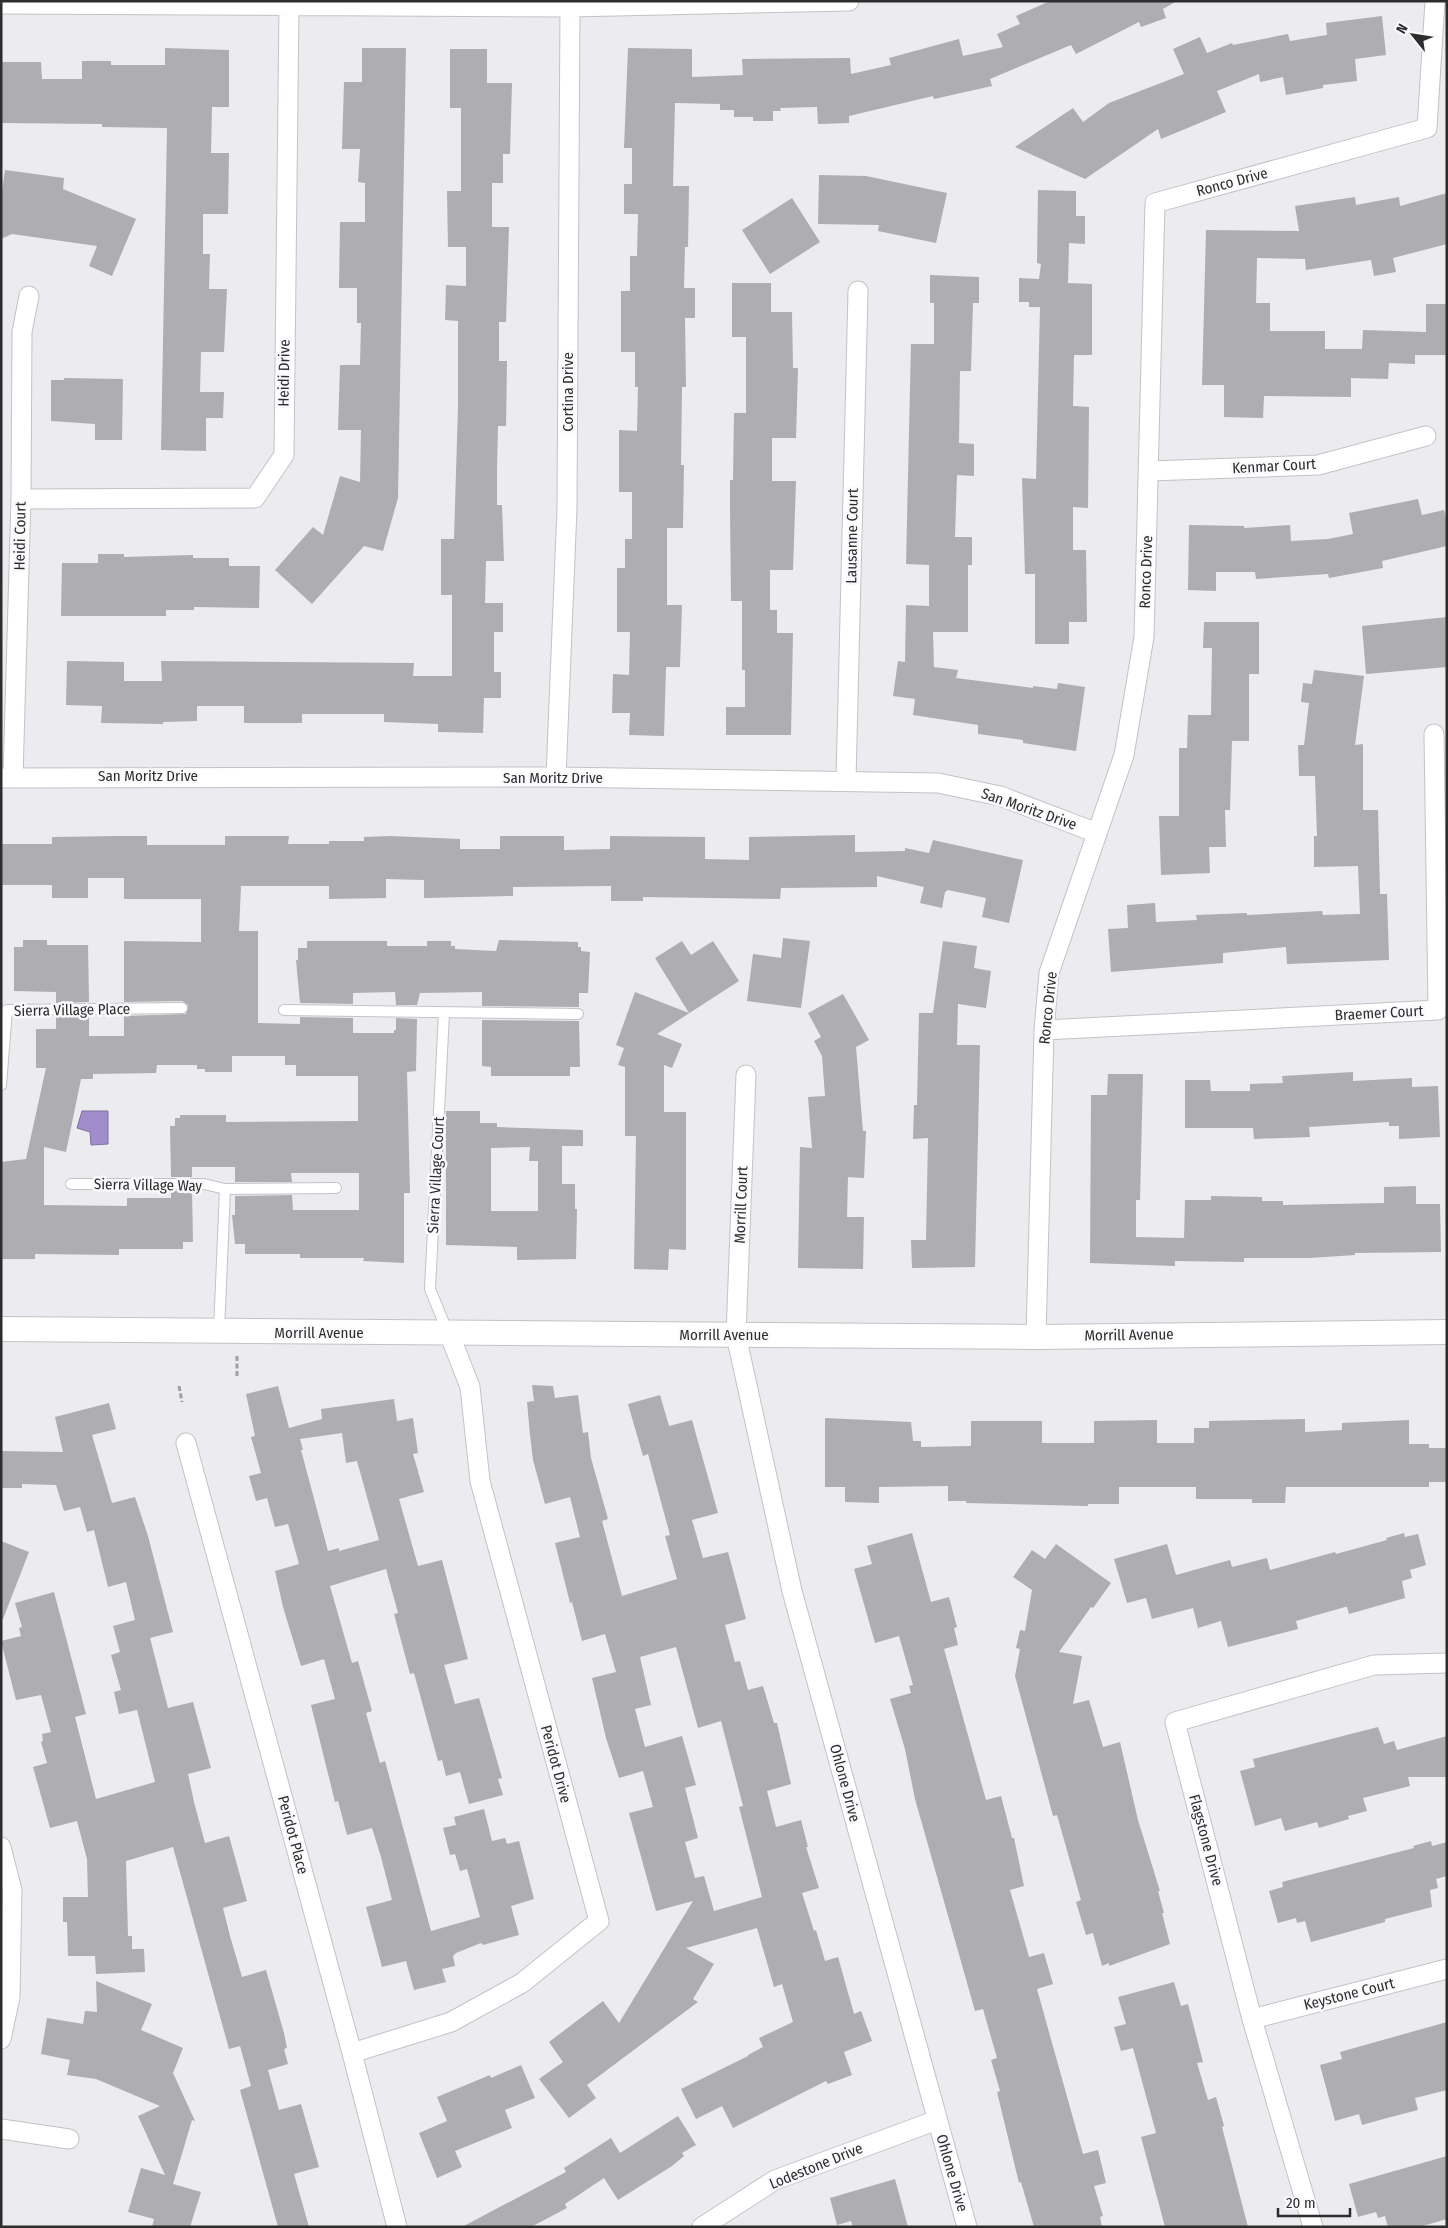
<svg xmlns="http://www.w3.org/2000/svg" width="1448" height="2228" viewBox="0 0 1448 2228" font-family="'Fira Sans Condensed',sans-serif">
  <style>
    .water { fill: #a28dcc; stroke: #7f709d }
    .building { fill: #aeadb1; fill-rule: evenodd }
    .lines { fill: none; stroke-linecap: round; stroke-linejoin: round }
    .service-casing { stroke: #c3c2c5; stroke-width: 12 }
    .minor-casing { stroke: #c3c2c5; stroke-width: 21 }
    .tertiary-casing { stroke: #c3c2c5; stroke-width: 26 }
    .path { stroke: #9f9fa1; stroke-width: 3; stroke-dasharray: 5 2.5; stroke-linecap: butt }
    .service { stroke: #fff; stroke-width: 10 }
    .minor { stroke: #fff; stroke-width: 19 }
    .tertiary { stroke: #fff; stroke-width: 24 }
    .labels { text-anchor: middle; stroke-width: 5; stroke-linejoin: round; paint-order: stroke }
    .street-label { font-size: 15px; fill: #2d2d2e; stroke: #faf9fc }
  </style>
  <rect width="100%" height="100%" fill="#ecebef"/>
  <path class="water" d="M82,1111H108V1144L91,1145L90,1132L77,1128Z"/>
  <path class="building" d="M1050,1H1177L1163,9L1166,18L1141,27L1139,22L1076,54L1071,45L990,79L992,86L934,99L933,96L849,116V123L818,124L817,107L780,108L781,111H773V121H753V117H734V110H720V104L675,103L673,186H689L688,247H685L684,288H695V318H685L686,387H682L681,465H684L683,528H667V605H682L680,667H666L664,736L629,735L630,713H612L613,674L629,675L630,632H617V568H625V539H632V492H619V430L637,431L638,387H635V352H621V291H630V256H637L638,214H624V184H632V148H624L628,48L692,49V77L743,75L742,59L850,58L851,74L891,65L889,58L959,39L963,56L1003,47L997,34L1020,24L1016,16Z
    M1382,16L1386,55L1355,59L1357,81L1323,85V88L1286,95L1283,77L1260,82L1259,74L1217,91L1226,112L1161,139L1158,129L1085,179L1015,147L1073,108L1083,122L1109,103L1184,74L1173,49L1200,37L1207,53L1232,43L1233,45L1288,34L1290,41L1327,35L1326,23Z
    M165,48L229,50V107H212L211,153H229L228,214H203V254H210L209,289H227L224,352H201L200,392H224L223,418H206V451L161,450L167,128L102,127V124L1,123V62H41L42,79H82V61H111V65H165Z
    M362,48H406L398,498L383,551L364,546L312,604L275,570L313,527L323,535L340,476L360,482L361,430H338L340,365H360L361,323H357V288H339L340,222H365V183L358,182L360,149H342L344,82H362Z
    M450,49H487V83H512L510,154H503V183H492V227H509L506,322H499V361H507L506,426H498L497,468V505H502L504,561H486L485,603H503V632H494V672H501V698H484L483,733L438,732V724L384,722V714H302V723H244V706H197V721L163,722V724L101,723L102,706L66,705L67,661L124,662V681H162L161,661L414,663L413,676H452V595H441V539H454L458,406V321L445,320L446,285L466,286V247H448L447,191H461V108H450Z
    M5,170L64,178L63,189L136,219L112,276L89,266L97,246L12,234L1,239V198Z
    M819,175L866,176L947,193L936,243L878,231L879,225L818,224Z
    M1038,190L1076,191V216H1085V244L1069,243L1068,283L1092,284V355H1074L1073,406L1089,407L1088,508L1073,507V550H1086L1087,622H1069V644H1035V574H1025L1022,478L1036,479L1040,307H1029V302H1019V278L1039,279L1041,264L1037,263Z
    M1447,193V244L1393,258L1396,272L1374,276L1371,260L1306,270L1305,259L1257,258L1256,303H1270V331H1325V349H1362L1363,330L1426,332V304H1447V355H1415V364L1389,363L1388,379L1351,378V397L1264,396L1263,418L1224,417V385H1202L1206,230L1299,231L1295,206L1355,197L1356,205L1399,197L1400,206Z
    M792,198L820,242L770,274L742,230Z
    M930,275L979,277V303H973L971,371H960L959,443L974,444V476L957,475L955,537H972V565H968V632H933L934,667L958,670L956,678L1033,688V686L1057,689L1058,683L1085,687L1076,751L1023,743V740L978,734V725L913,715L915,699L893,696L898,661L905,662L906,605L929,606V565L906,564L911,344H934V303H930Z
    M732,283H771V312H792L793,368H798L796,438H772V481H796L793,570H770V610H777V633H793L791,735H726V707H745V670H742V601H731L730,509V480H733L734,413H746V337H732Z
    M64,378L123,379L122,440H95V424L51,421V380H64Z
    M1418,499L1422,515L1444,510L1447,521V546L1382,561L1383,568L1329,578L1328,574L1256,579L1255,572H1216V591L1188,590L1189,525L1244,526V528L1290,525L1291,541L1328,539L1353,534L1349,513Z
    M98,554H124V557L193,555V558H229V566H260L259,608L194,607V610H166V616H61L62,563H98Z
    M1447,617V667L1366,674L1362,626Z
    M1204,622H1259V674H1249V741H1232L1230,810H1225L1226,847H1209L1210,873L1161,875L1159,816H1179V748H1187L1188,715H1211L1212,648H1203Z
    M1314,670L1364,676L1355,745L1363,744V810H1378L1380,894H1387L1389,960L1287,964L1286,947L1223,953V963L1111,972L1108,929L1128,928L1127,905L1155,903L1156,922L1197,920L1196,915L1247,913V915L1322,911L1323,915L1360,914L1358,866L1314,867V836H1317L1315,776H1299L1298,745H1304L1309,703L1301,702L1303,683L1312,684Z
    M855,835V852L905,851V848L929,853L933,840L1023,860L1009,923L982,917L986,898L948,890L945,892L942,908L920,903L924,887L877,876V887L781,888L780,899L643,897V901H611V886L513,887V896L424,898V880L386,879V898L329,899V886H241L239,931H258V1023L300,1024V1017L353,1018V1033H394V1030H396V1018L417,1019L416,1071L407,1072L410,1193H404V1263L363,1261L364,1258H300V1254H245V1244H235L232,1215H235V1196L292,1195L293,1210H359V1173H291L292,1182H235V1167H192V1177H171L170,1126H175V1118H180V1115H226V1122L358,1121V1076H296V1065H285V1056H232V1072H205V1069H197V1065H157L156,1073L93,1074V1079H81L66,1152L44,1147V1205L127,1206V1198H171V1191H192L193,1242H183V1249H119V1255L35,1254V1259H1V1162L26,1159L46,1068H36V1029H56V1016H89V1036H124V1016L186,1014L188,1005L182,1001L124,1002V941L201,942V899H124V878H88V898H52V885H1V844H52V837L116,836H147V845H225V836H289L288,844H329V841H364V837L390,836L460,839V849H500V836H564V850L610,849V836L705,837V859L749,860V837Z
    M783,938L810,941L801,1008L747,1001L753,954L781,958Z
    M23,940H47V945H88L89,1002L56,1003V992L14,991V947H23Z
    M499,940L578,942V947H581V951L590,952L588,993H579V1007L482,1006V992L420,993L417,1005H396L395,992L353,993V1004L300,1003L296,960H298V948H307V941H387V946H427V941H451V946H455V949L496,951Z
    M682,941L691,955L713,941L739,981L657,1034L682,1044L672,1068L664,1065V1112H686V1250L669,1249L668,1270L634,1269L636,1136H625V1067L618,1065L624,1048L616,1045L635,992L689,1013L655,958Z
    M943,941L977,946L974,968L991,971L986,1008L958,1004L957,1045H980L975,1267L912,1268L911,1240H926L928,1138L913,1139L914,1105H917L919,1013H933Z
    M843,994L869,1040L856,1047L863,1131H866L864,1178L848,1177L847,1217H864L863,1269L798,1268L800,1147L812,1148L808,1097L825,1096L822,1056L814,1041L821,1037L808,1013Z
    M482,1020L579,1021L580,1067H570V1076H491V1067L482,1066Z
    M1353,1072V1081L1412,1078V1087L1438,1086L1440,1137L1399,1139V1126H1389V1122L1309,1127L1310,1137L1254,1139L1253,1128H1185V1080H1210L1211,1091H1250V1084L1283,1083L1282,1076Z
    M1108,1074H1143L1140,1200H1136V1237L1184,1238L1185,1200H1211V1196L1262,1197V1201H1283V1205L1384,1203V1187L1416,1186V1204H1440L1441,1252L1355,1253V1255L1310,1258H1244V1262L1175,1261V1266L1090,1263L1091,1095H1107Z
    M446,1111H480V1123H497V1127L583,1130V1146H562V1184H575V1209H577L576,1259L517,1260V1247L446,1245ZM530,1147L529,1161H538V1211H491V1148Z
    M532,1385L553,1386L555,1398L578,1395L583,1433L588,1432L591,1458L608,1519L602,1521L622,1596L677,1579L665,1536L670,1535L648,1454L643,1456L628,1404L660,1395L669,1426L692,1420L718,1513L692,1520L703,1558L728,1552L746,1619L725,1625L735,1662L740,1661L748,1690L763,1686L774,1723H777L791,1784L767,1791L776,1827L801,1820L808,1847H806L819,1888L802,1893L814,1931L816,1930L825,1961L838,1957L854,2014L861,2011L872,2041L844,2052L852,2075L828,2084L826,2081L733,2128L722,2106L696,2119L681,2089L748,2056V2055L763,2047L759,2038L793,2022L782,1984L774,1987L757,1928L686,1948L714,1964L693,1999L698,2002L587,2085L596,2098L569,2118L539,2079L563,2062L549,2042L603,2001L619,2023L693,1901L656,1911L629,1813L653,1807L643,1771L619,1778L606,1738L592,1678L616,1672L605,1634L582,1641L572,1602L570,1603L555,1543L580,1537L570,1497L545,1504L533,1460L530,1435L527,1402L534,1401ZM676,1647L698,1728L721,1721L743,1806L739,1807L762,1897L714,1911L704,1876L695,1878L685,1842L698,1838L685,1788L696,1785L682,1736L645,1747L635,1709L651,1705L640,1657Z
    M278,1386L289,1428L322,1419L321,1409L394,1399L397,1421L413,1418L418,1453L413,1454L424,1492L399,1499L418,1566L442,1560L468,1659L444,1665L455,1704L479,1698L502,1778L498,1779L503,1795L469,1804L460,1772L446,1776L442,1760L438,1761L414,1673L410,1674L394,1614L398,1613L386,1569L330,1586L352,1663L358,1661L372,1711L366,1713L380,1763L385,1761L431,1931L480,1917L467,1869L460,1871L455,1854L450,1855L443,1828L456,1825L454,1817L484,1809L492,1841L505,1838L507,1844L519,1841L534,1899L511,1906L519,1935L483,1945L481,1943L456,1953L453,1956L455,1966L442,1969L446,1982L414,1990L406,1961L382,1967L366,1907L392,1900L381,1857L372,1828L347,1835L338,1801L335,1802L311,1705L335,1699L324,1659L301,1666L283,1607L275,1571L299,1564L288,1524L275,1527L267,1498L256,1501L249,1476L261,1473L251,1437L255,1436L246,1394ZM342,1433L346,1463L357,1461L379,1540L339,1551V1548L328,1551L301,1450H303L300,1439Z
    M109,1403L116,1429L92,1435L112,1503L135,1497L148,1536L173,1632L150,1638L168,1708L193,1702L211,1768L188,1774L194,1802L205,1843L229,1836L247,1901L223,1908L230,1936L242,1977L266,1970L284,2033L287,2048L284,2049L288,2064L268,2070L279,2110L301,2104L319,2167L294,2174L309,2227H278L240,2090L251,2086L240,2046L229,2049L173,1847L126,1861L128,1936H132V1949H144L145,1972L96,1974L95,1956H68L67,1922H63V1897H88L87,1859L77,1821L50,1828L33,1767L47,1763L41,1742L43,1741L42,1734L51,1732L41,1695L16,1700L1,1641L21,1636L19,1628L22,1627L15,1603L54,1592L86,1714L75,1717L96,1799L155,1782L137,1710L119,1714L114,1692L121,1690L111,1655L120,1652L113,1626L135,1620L126,1582L108,1587L94,1530L87,1532L80,1507L64,1511L56,1485L22,1484V1488H1V1451L63,1452L55,1417Z
    M825,1418L911,1422L913,1441H921V1447L971,1446V1421H1042V1443H1094V1421L1157,1420V1443H1194V1428H1209V1421L1305,1419V1432L1342,1430V1423L1409,1420V1444H1429V1448H1447V1482H1429V1487H1286L1285,1503H1252V1499H1196V1487H1119V1504H1088V1506L966,1503V1501H948V1486L879,1487V1503L845,1502V1487H825Z
    M912,1533L931,1602L949,1597L957,1627L954,1628L958,1645L944,1649L986,1800L1001,1796L1012,1838H1014L1024,1886L1010,1890L1029,1957L1044,1953L1053,1984L1037,1989L1083,2154L1098,2150L1106,2183L1094,2186L1103,2216L1100,2217L1102,2227H1034L1021,2182L1019,2183L997,2092L1000,2091L991,2060L997,2058L983,2009L975,2011L915,1799L905,1749L890,1699L911,1693L909,1686L913,1685L899,1636L875,1643L854,1569L872,1564L867,1546Z
    M1404,1533L1405,1537L1418,1534L1426,1565L1410,1570L1412,1578L1402,1581L1405,1598L1349,1614L1347,1607H1345L1296,1621L1298,1629L1228,1647L1221,1621L1198,1628L1193,1608L1152,1619L1146,1598L1127,1603L1114,1559L1167,1544L1176,1575L1230,1560L1232,1567L1267,1558L1270,1570L1335,1552L1336,1554L1387,1540L1386,1538Z
    M1,1541L29,1552L3,1619H1Z
    M1056,1544L1111,1583L1093,1608L1091,1607L1059,1652L1082,1656L1073,1704L1089,1700L1103,1747L1120,1742L1138,1820L1160,1891H1158L1164,1913H1162L1170,1944L1109,1966V1963L1102,1966L1093,1933L1086,1935L1076,1902L1081,1900L1057,1815L1053,1816L1015,1676L1020,1649L1016,1648L1020,1630L1025,1631L1032,1590L1013,1577L1032,1550L1045,1559Z
    M1378,1727L1384,1744L1394,1741L1397,1750L1447,1736V1777H1408L1410,1786L1363,1798L1367,1811L1348,1816L1349,1819L1319,1828L1317,1822L1285,1831L1281,1818L1255,1826L1240,1771L1255,1767L1253,1759Z
    M1431,1841L1432,1846L1447,1842V1876L1436,1879L1438,1888L1430,1890L1432,1907L1385,1919V1922L1311,1942L1305,1921L1297,1923L1296,1918L1278,1923L1269,1891L1283,1887L1282,1882L1414,1848L1413,1846Z
    M96,1981L152,2004L141,2030L183,2048L173,2073L195,2121L192,2120L173,2184L201,2192L190,2227H152L154,2219L128,2212L141,2168L165,2175L138,2116L160,2106L96,2079L67,2075L70,2060L41,2054L47,2018L83,2024L85,2011L97,2012Z
    M1174,1982L1181,2006L1188,2004L1203,2062L1197,2063L1208,2100L1216,2097L1224,2126L1222,2127L1248,2227H1165L1141,2137L1156,2133L1133,2048L1121,2051L1114,2027L1126,2024L1118,1997Z
    M1447,2022V2090L1415,2098L1418,2110L1387,2118L1362,2125L1359,2114L1335,2121L1320,2065L1342,2059L1340,2052Z
    M521,2065L535,2098L505,2110L512,2128L455,2151L462,2167L437,2178L419,2133L447,2121L437,2097L490,2075L491,2078Z
    M678,2116L696,2145L682,2153L684,2156L672,2166L618,2200L604,2178L565,2204L567,2208L531,2227H462L566,2172L564,2168L611,2138L620,2153Z
    M1447,2156V2219L1419,2227H1388L1385,2216L1378,2218L1376,2212L1358,2217L1349,2184Z
    M895,2179L908,2227H853L851,2221L837,2225L830,2198Z"/>
  <g class="lines">
    <defs>
      <path id="service" d="M284,1010L578,1014
        M444,1013L430,1289L448,1333
        M1,1085L7,1010L182,1008
        M71,1184H204L225,1189L219,1331
        M225,1189L336,1188"/>
      <path id="minor" d="M1,4L570,7L849,1
        M1149,471L1318,465L1426,436
        M21,499L255,498L284,455L289,5
        M13,777L21,499L22,332L29,296
        M556,777L567,508L570,7
        M1,778L556,777L938,783L1000,796L1097,833
        M846,781L858,291
        M1044,1030L1438,1010L1434,734
        M746,1075L736,1335L792,1591L967,2227
        M1036,1337L1044,1030L1049,973L1124,755L1144,637L1155,203L1427,128L1435,1
        M186,1443L352,2053L397,2227
        M1,1847L12,1890L10,1997L1,2039
        M1252,2019L1447,1969
        M352,2053L451,2022L522,1983L599,1921L480,1481L470,1387L449,1333
        M1,2129L69,2139
        M702,2227L775,2180L937,2120
        M1313,2227L1252,2019L1175,1722L1374,1665L1447,1663"/>
      <path id="tertiary" d="M1,1329L1036,1337L1447,1332"/>
    </defs>
    <use href="#service" class="service-casing"/>
    <use href="#minor" class="minor-casing"/>
    <use href="#tertiary" class="tertiary-casing"/>
    <path class="path" d="M237,1376V1354
      M179,1386L182,1402"/>
    <use href="#service" class="service"/>
    <use href="#minor" class="minor"/>
    <use href="#tertiary" class="tertiary"/>
  </g>
  <g class="labels">
    <g class="street-label">
      <text transform="translate(1232 182) rotate(-15)" y="5">Ronco Drive</text>
      <text transform="translate(284 373) rotate(-89)" y="5">Heidi Drive</text>
      <text transform="translate(568 392) rotate(-90)" y="5">Cortina Drive</text>
      <text transform="translate(1274 466) rotate(-3)" y="5">Kenmar Court</text>
      <text transform="translate(20 536) rotate(-89)" y="5">Heidi Court</text>
      <text transform="translate(852 536) rotate(-89)" y="5">Lausanne Court</text>
      <text transform="translate(1146 572) rotate(-88)" y="5">Ronco Drive</text>
      <text x="148" y="781">San Moritz Drive</text>
      <text x="553" y="783">San Moritz Drive</text>
      <text transform="translate(1029 809) rotate(19)" y="5">San Moritz Drive</text>
      <text transform="translate(1048 1008) rotate(-84)" y="5">Ronco Drive</text>
      <text transform="translate(72 1010) rotate(-1)" y="5">Sierra Village Place</text>
      <text transform="translate(1379 1013) rotate(-3)" y="5">Braemer Court</text>
      <text transform="translate(436 1175) rotate(-87)" y="5">Sierra Village Court</text>
      <text transform="translate(148 1185) rotate(1)" y="5">Sierra Village Way</text>
      <text transform="translate(741 1205) rotate(-88)" y="5">Morrill Court</text>
      <text x="319" y="1338">Morrill Avenue</text>
      <text x="724" y="1340">Morrill Avenue</text>
      <text transform="translate(1129 1335) rotate(-1)" y="5">Morrill Avenue</text>
      <text transform="translate(556 1764) rotate(75)" y="5">Peridot Drive</text>
      <text transform="translate(845 1783) rotate(75)" y="5">Ohlone Drive</text>
      <text transform="translate(293 1835) rotate(75)" y="5">Peridot Place</text>
      <text transform="translate(1206 1840) rotate(75)" y="5">Flagstone Drive</text>
      <text transform="translate(1349 1994) rotate(-14)" y="5">Keystone Court</text>
      <text transform="translate(816 2166) rotate(-22)" y="5">Lodestone Drive</text>
      <text transform="translate(952 2173) rotate(74)" y="5">Ohlone Drive</text>
    </g>
  </g>
  <rect width="1448" height="2228" fill="none" stroke="#2d2d2e" stroke-width="5"/>
  <g transform="translate(1413 35) rotate(300)" stroke="#faf9fc" stroke-width="4" paint-order="stroke">
  <path d="M0-4L9 19L0 12L-9 19Z" fill="#2d2d2e"/>
  <text y="-8" font-size="14" font-weight="bold" text-anchor="middle" fill="#2d2d2e">N</text>
  </g>
  <path d="M1278 2208v8h72v-8" fill="none" stroke="#2d2d2e" stroke-width="2.5"/>
  <text x="1286" y="2208" font-size="15" fill="#2d2d2e" stroke="#faf9fc" stroke-width="4" paint-order="stroke">20 m</text>
</svg>
